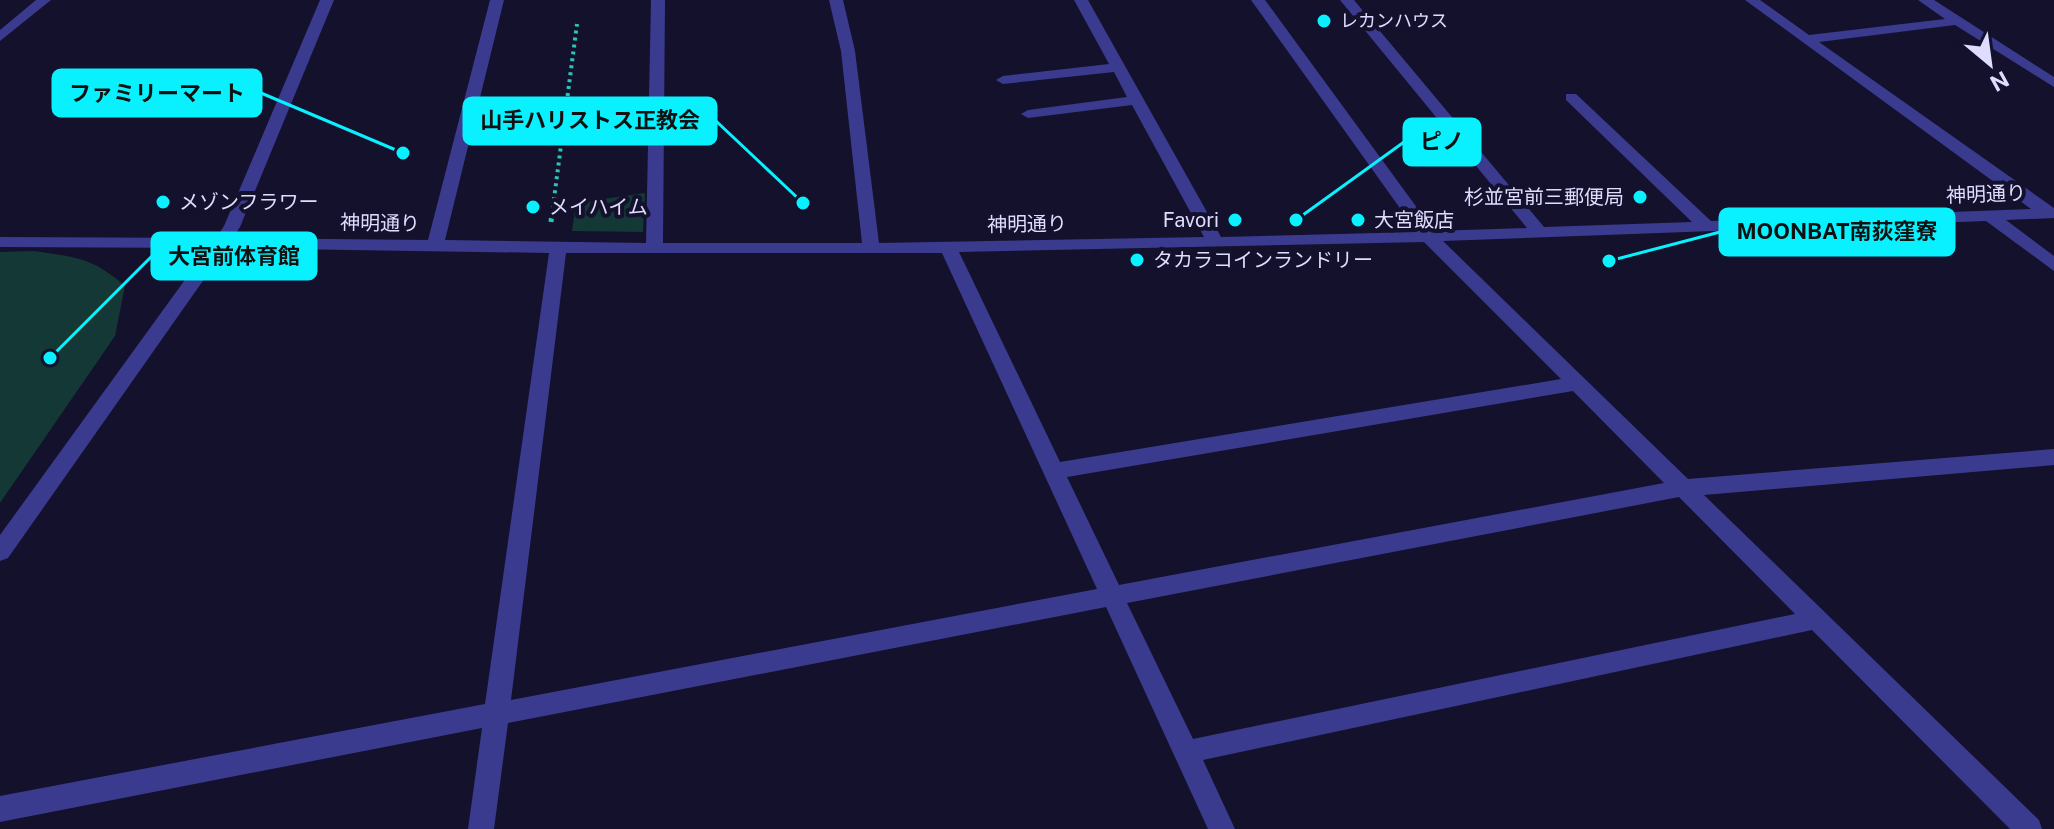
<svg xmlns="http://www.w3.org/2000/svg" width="2054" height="829" viewBox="0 0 2054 829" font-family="'Public Sans','Noto Sans JP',sans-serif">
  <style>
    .green { fill: #133835 }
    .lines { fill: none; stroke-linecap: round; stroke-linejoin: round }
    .path-far1 { stroke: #2cc4b4; stroke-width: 4; stroke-dasharray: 3 4; stroke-linecap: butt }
    .path { stroke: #2cc4b4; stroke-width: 5; stroke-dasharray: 4 6; stroke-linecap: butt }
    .minor { fill: #3a3b8e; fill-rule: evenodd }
    .poi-dot { fill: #09f1ff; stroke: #14112d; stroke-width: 3 }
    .labels { text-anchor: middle; stroke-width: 8; stroke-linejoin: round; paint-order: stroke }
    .far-poi-label { font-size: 18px; fill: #dfddff; stroke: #14112d; text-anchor: start }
    .street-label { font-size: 20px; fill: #dfddff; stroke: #14112d }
    .poi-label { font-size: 20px; fill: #dfddff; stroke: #14112d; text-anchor: start }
    .leader { fill: none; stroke: #09f1ff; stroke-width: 3 }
    .callout-dot { fill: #09f1ff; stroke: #14112d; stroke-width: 3 }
    .callout { fill: #09f1ff; stroke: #09f1ff; stroke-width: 3 }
    .callout-label { font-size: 22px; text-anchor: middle; font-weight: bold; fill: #111 }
  </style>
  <rect width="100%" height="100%" fill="#14112d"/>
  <path class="green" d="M645,193L643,232L572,231L576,203Z
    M33,251C75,257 92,257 125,286L115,336L0,503V252Z"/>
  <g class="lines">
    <path class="path-far1" d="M552,214L577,24"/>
    <path class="path" d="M551,222L552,212"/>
    <path class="minor" d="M36,0H51L0,41V30Z
      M320,0H334L240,227L233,238L428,240L490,0H504L445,240L646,243L651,0H665L663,243H862L841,51L829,0H843L855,51L879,243L1204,237L1132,105L1028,118L1021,114L1028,110L1127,97L1114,72L1003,84L996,80L1003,76L1109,64L1074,0H1088L1221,237L1417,232L1251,0H1265L1434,231L1527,228L1340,0H1354L1544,227L1692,222L1566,100V94H1576L1711,221L2031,209L1745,0H1760L1809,35L1945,19L1918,0H1934L2054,77V87L1955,25L1819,42L2054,208V218L2006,220L2054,256V271L1986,221L1443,241L1688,479L2054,449V465L1704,495L2039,820L2042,829H2010L1812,630L1203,760L1235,829H1208L1106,607L508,723L494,829H468L482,728L0,822V796L485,704L549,253L226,248L8,558L0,561V535L208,248L0,247V237L216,238L224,226ZM1424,242L1561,379L1060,462L959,252ZM566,253H942L1097,589L511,700ZM1573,391L1664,483L1119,585L1067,477ZM1679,497L1795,614L1193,739L1127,603Z"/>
  </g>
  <g class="poi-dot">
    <circle cx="1324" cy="21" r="8"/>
    <circle cx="1640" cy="197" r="8"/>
    <circle cx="163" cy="202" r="8"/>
    <circle cx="533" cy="207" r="8"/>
    <circle cx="1235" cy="220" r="8"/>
    <circle cx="1358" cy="220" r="8"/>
    <circle cx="1137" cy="260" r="8"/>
  </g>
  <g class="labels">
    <g class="far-poi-label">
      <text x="1340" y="27">レカンハウス</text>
    </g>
    <g class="street-label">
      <text transform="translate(1986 194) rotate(-2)" y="7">神明通り</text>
      <text transform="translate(380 223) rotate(1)" y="7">神明通り</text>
      <text transform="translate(1027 224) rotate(-1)" y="7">神明通り</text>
    </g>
    <g class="poi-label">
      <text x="1624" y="204" text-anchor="end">杉並宮前三郵便局</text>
      <text x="179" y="209">メゾンフラワー</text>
      <text x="549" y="214">メイハイム</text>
      <text x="1219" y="227" text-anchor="end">Favori</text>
      <text x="1374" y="227">大宮飯店</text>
      <text x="1153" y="267">タカラコインランドリー</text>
    </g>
  </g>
  <path class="leader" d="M403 153L261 93M803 203L716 121M1296 220L1404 142M1609 261L1720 232M50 358L152 256"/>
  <g class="callout-dot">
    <circle cx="403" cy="153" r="8"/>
    <circle cx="803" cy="203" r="8"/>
    <circle cx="1296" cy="220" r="8"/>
    <circle cx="1609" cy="261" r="8"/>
    <circle cx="50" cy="358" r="8"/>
  </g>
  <g class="callout">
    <rect x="53" y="70" width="208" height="46" rx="8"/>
    <rect x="464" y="98" width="252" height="46" rx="8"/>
    <rect x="1404" y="119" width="76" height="46" rx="8"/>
    <rect x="1720" y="209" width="234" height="46" rx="8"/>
    <rect x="152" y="233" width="164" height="46" rx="8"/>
  </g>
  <g class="callout-label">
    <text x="157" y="101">ファミリーマート</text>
    <text x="590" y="128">山手ハリストス正教会</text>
    <text x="1442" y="149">ピノ</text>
    <text x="1837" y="239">MOONBAT南荻窪寮</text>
    <text x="234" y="264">大宮前体育館</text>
  </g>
  <g transform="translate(1990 64) rotate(151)" stroke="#14112d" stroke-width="6" paint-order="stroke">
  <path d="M0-6L14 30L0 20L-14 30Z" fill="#dfddff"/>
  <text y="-12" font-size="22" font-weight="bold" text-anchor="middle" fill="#dfddff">N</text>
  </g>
</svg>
